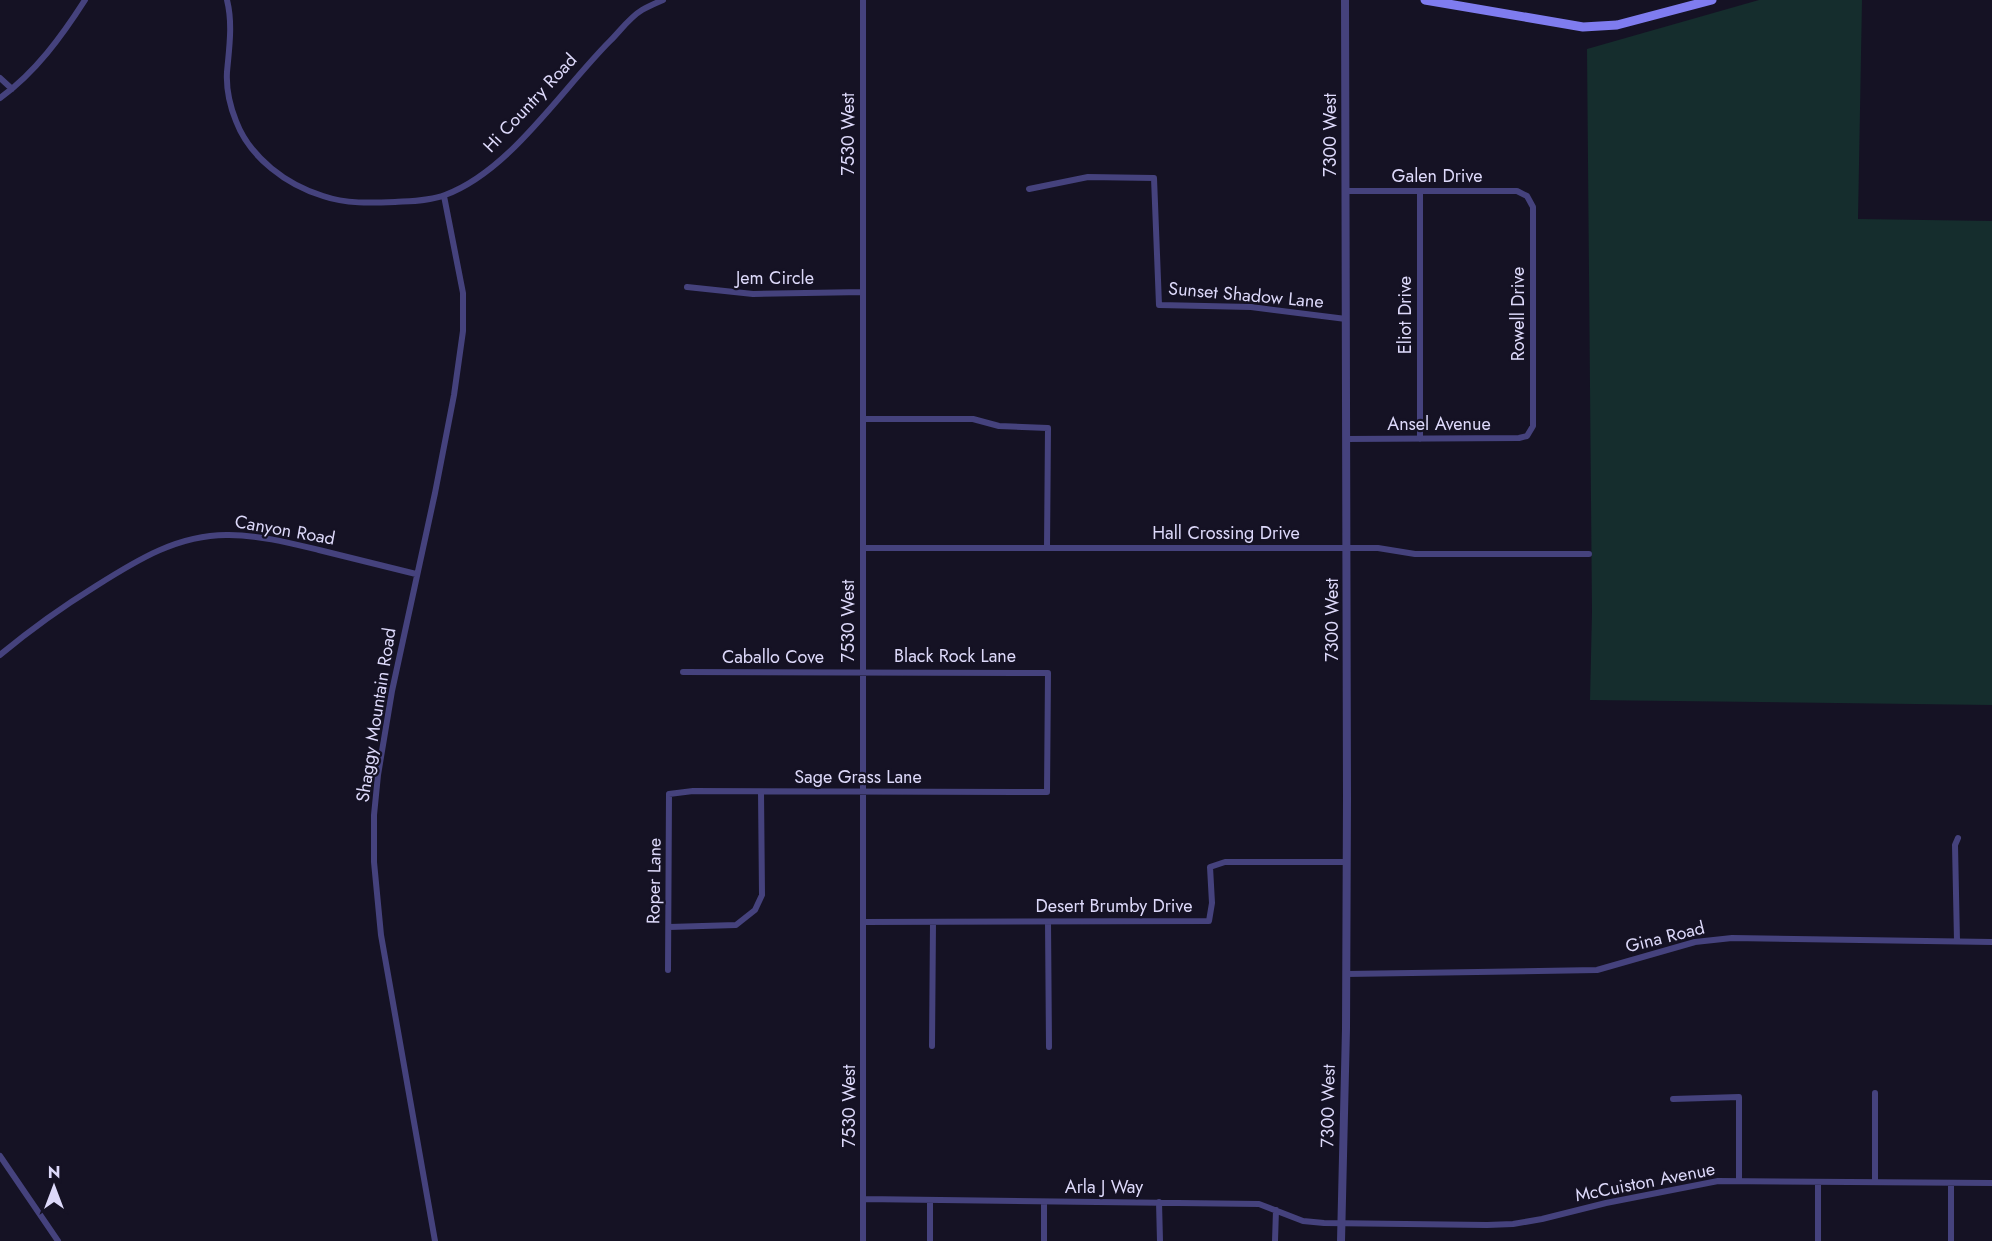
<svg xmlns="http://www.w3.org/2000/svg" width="1992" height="1241" viewBox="0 0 1992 1241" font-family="Jost,sans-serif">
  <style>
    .green { fill: #152d2d }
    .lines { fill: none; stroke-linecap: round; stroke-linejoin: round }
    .minor { stroke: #45427d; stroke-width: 6 }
    .tertiary { stroke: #45427d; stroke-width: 8 }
    .secondary { stroke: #7f7cef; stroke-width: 9 }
    .labels { text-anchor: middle; stroke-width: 4.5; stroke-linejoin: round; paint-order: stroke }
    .street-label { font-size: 18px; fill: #ddd9fa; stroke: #151224 }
  </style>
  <rect width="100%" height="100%" fill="#151224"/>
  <path class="green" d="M1759,0H1862L1858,219L1992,221V705L1590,700L1592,612L1587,49Z"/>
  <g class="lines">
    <path class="minor" d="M227,0C233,24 229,49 227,72C226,89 230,106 236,121C250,158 287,185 323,196C346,204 371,203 395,202C411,201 429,201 445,195C510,171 561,90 610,41C620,31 630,17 642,10C649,6 656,3 663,0
      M863,0V1241
      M0,78L12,89
      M0,98C35,73 62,36 85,0
      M1029,189L1088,177L1154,178L1159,305L1251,307L1346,319
      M1346,191H1517L1527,196L1533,207V426L1527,436L1519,438L1346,439
      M1420,191V439
      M687,287L753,294L863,292
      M864,419H973L999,426L1048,428L1047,548
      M863,548H1378L1415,554H1589
      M0,655C30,630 62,607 96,586C137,560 179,534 229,535C259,535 290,543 319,550C351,558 384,566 416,574
      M864,922L1209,921L1212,903L1210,867L1225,862H1347
      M1048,922L1049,1047
      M669,927L736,925L755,910L762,895L761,792
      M1957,941L1955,845L1958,838
      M668,970L669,794L693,791L1047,792L1048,673L683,672
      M1346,974L1597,970L1695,942L1732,938L1992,942
      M932,1046L933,922
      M1673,1099L1739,1097V1181
      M0,1156L58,1241
      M1818,1182V1241
      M1875,1182V1093
      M1951,1183V1241
      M863,1199L1259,1204L1303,1221L1324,1223L1487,1225L1513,1224L1542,1219L1606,1203L1718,1181L1992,1183
      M930,1201V1241
      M1044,1202V1241
      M1159,1202L1160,1241
      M435,1241L381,935L374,862V815L378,775L392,691L435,493L454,395L463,331V293L444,196
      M1275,1241L1276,1210"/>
    <path class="tertiary" d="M1341,1241L1346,1029L1347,799L1345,0"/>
    <path class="secondary" d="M1425,0L1583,27L1617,25L1712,0"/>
  </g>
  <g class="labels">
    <g class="street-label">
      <text transform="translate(530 103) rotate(-47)" y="6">Hi Country Road</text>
      <text transform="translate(848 134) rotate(-90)" y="6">7530 West</text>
      <text transform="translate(1330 135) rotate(-90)" y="6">7300 West</text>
      <text x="1437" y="182">Galen Drive</text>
      <text x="775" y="284">Jem Circle</text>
      <text transform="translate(1246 295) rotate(5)" y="6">Sunset Shadow Lane</text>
      <text transform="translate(1518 314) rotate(-90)" y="6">Rowell Drive</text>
      <text transform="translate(1405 315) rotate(-90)" y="6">Eliot Drive</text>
      <text x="1439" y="430">Ansel Avenue</text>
      <text transform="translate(285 530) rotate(10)" y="6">Canyon Road</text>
      <text x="1226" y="539">Hall Crossing Drive</text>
      <text transform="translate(1332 620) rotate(-90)" y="6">7300 West</text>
      <text transform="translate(848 621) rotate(-90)" y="6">7530 West</text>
      <text x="955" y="662">Black Rock Lane</text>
      <text x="773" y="663">Caballo Cove</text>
      <text transform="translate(376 715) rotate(-81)" y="6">Shaggy Mountain Road</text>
      <text x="858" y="783">Sage Grass Lane</text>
      <text transform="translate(654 881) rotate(-89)" y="6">Roper Lane</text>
      <text x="1114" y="912">Desert Brumby Drive</text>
      <text transform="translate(1665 937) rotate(-14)" y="6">Gina Road</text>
      <text transform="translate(849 1106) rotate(-90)" y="6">7530 West</text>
      <text transform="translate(1328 1106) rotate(-89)" y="6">7300 West</text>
      <text transform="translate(1645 1182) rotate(-11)" y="6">McCuiston Avenue</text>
      <text x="1104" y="1193">Arla J Way</text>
    </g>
  </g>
  <g transform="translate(54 1187)" stroke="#151224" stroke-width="4.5" paint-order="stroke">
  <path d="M0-4.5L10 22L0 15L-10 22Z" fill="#ddd9fa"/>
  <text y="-9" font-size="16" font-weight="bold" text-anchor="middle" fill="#ddd9fa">N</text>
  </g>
</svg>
